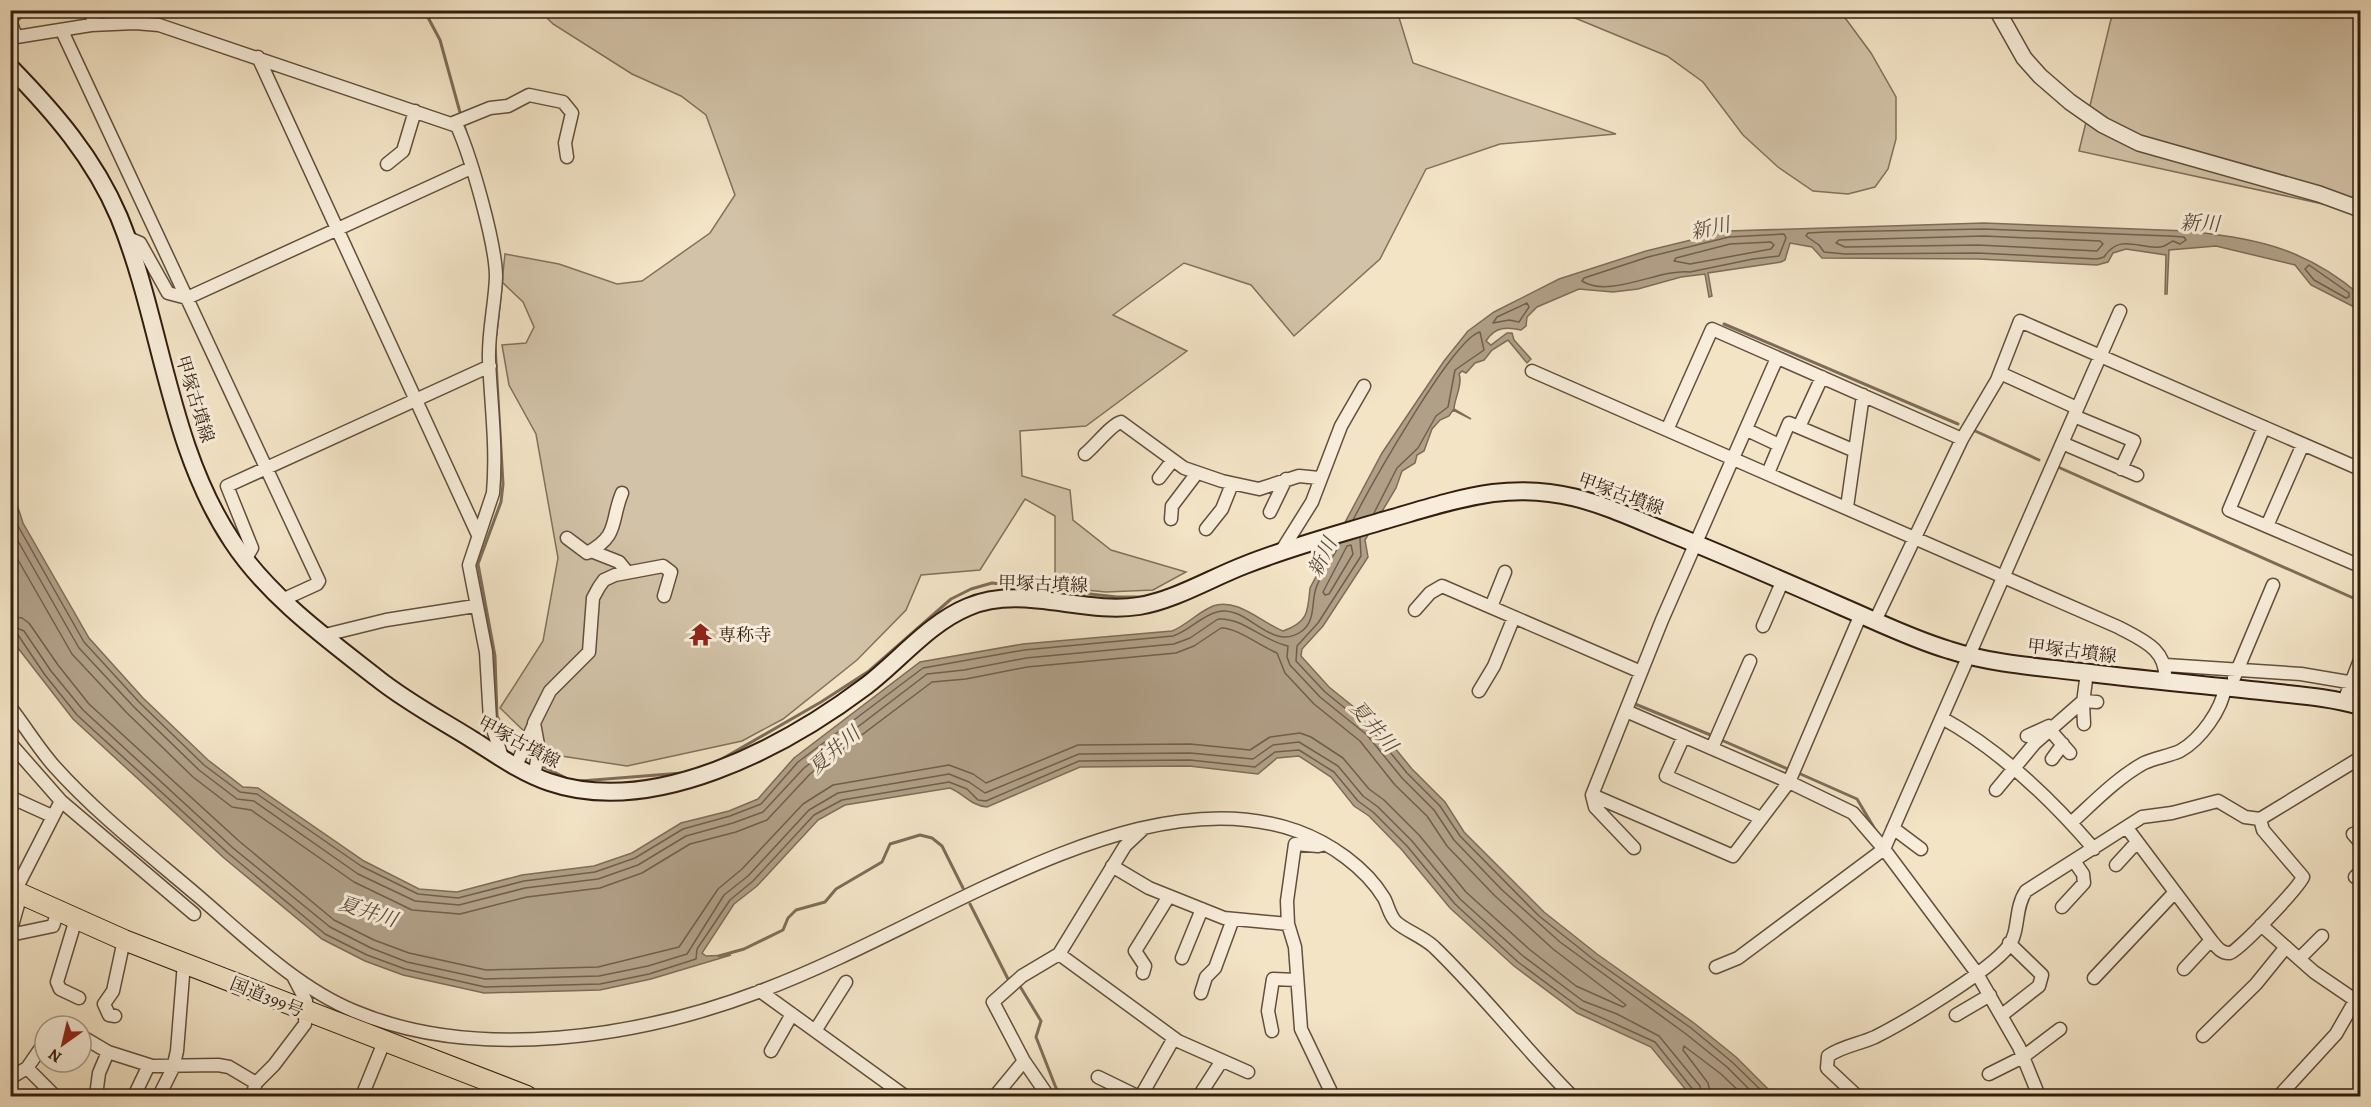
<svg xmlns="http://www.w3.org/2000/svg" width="2371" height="1107" viewBox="0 0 2371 1107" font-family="Alegreya,'Noto Serif JP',serif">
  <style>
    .green { fill: #d2c2a7; stroke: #82705b; stroke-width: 1.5 }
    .water { fill: #b1a088; stroke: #7e6c58; stroke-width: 1.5 }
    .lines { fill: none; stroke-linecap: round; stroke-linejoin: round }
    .shore { stroke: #725e4c; stroke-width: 1.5 }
    .stream { stroke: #7e6c58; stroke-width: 3 }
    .minor-casing { stroke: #624f3d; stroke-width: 15 }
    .tertiary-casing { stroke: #624f3d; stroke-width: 18 }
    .secondary-casing { stroke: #321d0f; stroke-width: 20 }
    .trunk-casing { stroke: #321d0f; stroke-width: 22 }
    .minor { stroke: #f7edda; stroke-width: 12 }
    .tertiary { stroke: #f7edda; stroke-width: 15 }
    .secondary { stroke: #f7edda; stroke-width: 16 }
    .trunk { stroke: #f3e4c6; stroke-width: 20 }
    .labels { text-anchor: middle; stroke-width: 6; stroke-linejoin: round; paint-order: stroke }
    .street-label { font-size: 18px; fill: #321d0f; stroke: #f7edda }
    .poi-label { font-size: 18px; fill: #321d0f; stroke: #f7edda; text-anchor: start }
    .water-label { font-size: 20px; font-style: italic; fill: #5e4b39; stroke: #f7edda }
  </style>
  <rect width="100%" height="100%" fill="#f3e4c6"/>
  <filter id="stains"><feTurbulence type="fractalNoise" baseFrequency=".00333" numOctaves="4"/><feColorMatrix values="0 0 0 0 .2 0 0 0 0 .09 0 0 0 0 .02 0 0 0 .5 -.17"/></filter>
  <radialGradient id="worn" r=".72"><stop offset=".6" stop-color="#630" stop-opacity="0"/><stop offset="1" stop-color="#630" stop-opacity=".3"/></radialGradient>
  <path class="green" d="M540,11H1397L1413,63L1616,134L1500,144L1426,169L1380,259L1294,336L1251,285L1184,263L1113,315L1187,351L1086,426L1020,431L1022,476L1070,490L1073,520L1111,550L1186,572L1153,590L1106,592L1055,587V516L1025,499L980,570L921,575L906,610L857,660L783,719L742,741L627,766L548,754L500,708L543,641L558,558L536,434L509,385L502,345L526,343L534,327L523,302L502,282L505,254L559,264L617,284L642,281L710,233L735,195L706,115L681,96L632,74L553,24Z
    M1558,11H1840L1871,53L1896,97V139L1888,169L1875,187L1848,194L1813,191L1778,167L1743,135L1703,82L1667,56Z
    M2113,11H2360V212L2079,151Z"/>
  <path class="water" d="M2189,218H2194L2193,232C2259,238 2309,251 2360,295V310L2311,285L2295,265L2216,246L2169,250L2167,294H2165L2166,255L2126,249L2113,253L2108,262L2097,265L1978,259L1822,258L1812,247L1790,243L1785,260L1781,262L1708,273L1712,296L1709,297L1705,274L1681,277L1638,289L1613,292L1579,289L1537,307L1527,317L1526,326L1521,330C1508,327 1495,326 1486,341L1491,345L1507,333H1512L1514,340L1531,359L1527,363L1508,340L1492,350L1484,360L1475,363L1466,373L1462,371L1459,374C1463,384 1454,400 1454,409L1471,419L1453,410L1449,416L1440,420L1432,429L1424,451L1417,455L1415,463L1402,471L1396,488L1365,540L1368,557L1323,626L1302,649L1301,656L1329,687L1376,725L1412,769L1445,802L1464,832L1544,912L1597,954L1694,1023L1736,1057L1775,1096H1691L1651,1047L1577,1013L1514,966L1450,908L1402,850L1369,816L1354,806L1331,777L1299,756L1277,758L1258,774L1189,766L1080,767L987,807C972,806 964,794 950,788L845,805L818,820L757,886L734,904L702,953L706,956L731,955L651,979L600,990L484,993L403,975L365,961L322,939L224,858L73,719L18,648L11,635L10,483L23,523L89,638L143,698L208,760L243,787L258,788L364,861L419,889L457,892L522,875L594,866L632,853L681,823L729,811L758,799L794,758L920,662L1023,644L1172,631C1187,625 1198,612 1213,606C1237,597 1262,623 1283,631C1308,622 1308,612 1310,588L1382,453L1444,361L1468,331L1494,312L1559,279L1646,251L1728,231L1984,223L2187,231Z"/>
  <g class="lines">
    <path class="shore" d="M1984,229L2169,236L2184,237L2186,240L2180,244L2173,241C2168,243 2165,247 2160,247C2138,249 2120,233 2104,257L2097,259L1978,253L1845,254L1824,252L1819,245L1806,236L1808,233L1826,232Z
      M1784,234L1786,238L1779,256L1753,259L1690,272C1660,268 1610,299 1582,281L1584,278L1648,257L1729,237Z
      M1984,236L2100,241L2103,244L2097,251L1978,245L1845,247L1836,243L1839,240Z
      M1771,242L1774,245L1771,249L1690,264L1674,261L1676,258L1730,244Z
      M2309,265L2349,293V297L2346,298L2314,280L2305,269Z
      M1527,303L1529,307L1519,322L1509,320L1493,323L1497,317Z
      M10,503L18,526L84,642L139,702L204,765L240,792L257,794L361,866L418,894L458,898L524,881L595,872L635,858L683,829L730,816L761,804L798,762L923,668L1024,650L1173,636C1189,631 1201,616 1217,612C1247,603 1271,654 1302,631C1316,620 1311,603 1316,588C1321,573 1333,558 1340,544
      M1353,520C1369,489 1453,338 1480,332L1484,350L1455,370L1448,407L1436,416L1418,448L1397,468L1374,513
      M10,527L79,648L134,707L199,770L237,799L254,801L358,874L415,901L459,905L525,888L598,879L638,865L686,836L733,823L763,812L804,768L927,674L964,670L1026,658L1174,644L1190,638L1218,619C1242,617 1263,641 1288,646L1287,657L1290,665L1320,697L1367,735L1402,778L1434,810L1454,840L1501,889L1560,942L1686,1034L1727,1067L1756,1096
      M1360,538L1361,556L1318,623L1297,646L1296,661L1325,692L1372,730L1407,773L1440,806L1460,836L1539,916L1593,959L1691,1028L1732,1062L1767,1096
      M1351,545L1353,554L1329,594L1325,595L1323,592L1347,546Z
      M10,546L72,654L127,713L193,777L232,807L251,810L354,882L412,910L460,914L527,897L600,888L642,873L690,844L736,832L767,820L810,774L932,682L966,679L1027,667L1176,653L1194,646L1221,628C1236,627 1262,647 1277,653L1285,673L1314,704L1360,741L1395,785L1427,816L1447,846L1494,895L1553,949L1626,1005L1623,1007L1576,986L1529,949L1466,892L1419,835L1384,800L1369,789L1343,758L1311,737L1300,733L1270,737L1250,750L1190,744L1078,745L986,783L973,774L949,765L833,785L803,804L742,869L718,889L679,947L598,967L486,970L409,953L374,940L334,920L239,841L89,704L58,665L29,623L22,618L10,616
      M10,625L24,631L51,671L83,710L233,848L330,927L371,948L407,962L485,979L599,976L648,966L687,954L724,895L748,876L809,810L838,793L949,774L969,782L985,793L1079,754L1190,753L1253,759L1273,745L1299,742L1338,766L1363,796L1378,807L1412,841L1460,899L1523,956L1583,1001L1617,1014L1659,1036L1700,1086L1702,1096
      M10,633L18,635L45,675L77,715L228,853L325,934L367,955L405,969L485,987L600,984L649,974L696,959L697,949L730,900L753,881L814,815L842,800L949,782L967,789L978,800L986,801L1079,761L1190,760L1255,767L1275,752L1299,750L1334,772L1358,801L1373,812L1407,846L1455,904L1518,962L1580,1008L1655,1042L1694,1091L1695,1096
      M1711,1096L1708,1083L1683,1050L1684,1046L1721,1074L1744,1096"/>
    <path class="stream" d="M424,10L440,40L461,116
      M463,122L468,139
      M1724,324L1958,424
      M496,335L502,279
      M495,345L503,484L501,502L478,564L495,656L497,716L505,733L520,750
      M1973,430L2039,460
      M2058,467L2360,601
      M1635,704L1713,736
      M1719,739L1790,770
      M722,759L821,702L869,671L951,599L971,589L992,583L1117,597H1143
      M540,765L566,778
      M1796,772L1857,799L1879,836
      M581,781L682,773
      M970,904L1008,979L1012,980
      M719,956L744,949L783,930L788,918L796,910L825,902L836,889L882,862L890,844L920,835L932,838L942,846L963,888
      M1018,983L1041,1021L1036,1037L1056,1088L1063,1096"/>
    <defs>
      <path id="minor" d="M10,19L20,10
        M10,20L16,37
        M91,25L96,10
        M62,31L319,581L317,584L282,600
        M10,38L91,25L135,23L159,25L457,126C471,157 496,244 496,277C495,305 488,332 489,360C491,405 497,448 493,493L469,565L486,652L490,720L502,757
        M258,57L478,535
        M453,123L490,108L508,106L529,95L563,102L572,113L565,143L567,157
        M387,164L403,151L415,111
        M126,237L140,243L168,293L187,298L471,168
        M1777,358L1662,620L1592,795L1733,856L1789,782L1861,614
        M1532,371L2118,627C2142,640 2168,649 2165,681
        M2000,373L2077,408
        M2074,416L2134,441L2121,469
        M1799,427L1822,377
        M2264,427L2229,510L2360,566
        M1667,430L1712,329L1962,439
        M1747,430L1779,445
        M2062,443L2137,475
        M1085,454C1094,447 1112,424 1121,422L1184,468L1222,481L1259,489L1299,476L1319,478
        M1768,473L1789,423L1855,451
        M1159,478L1173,460
        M1847,507L1863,395
        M1270,512L1286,479
        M1171,519L1172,506L1197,473
        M2267,526L2303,444
        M1206,529L1222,509L1232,484
        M567,538L587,553C620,535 610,522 622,493
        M1282,550L1312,502L1341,426L1364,386
        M591,551L619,562L627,572
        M245,560L252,548L227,486L490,366
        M1491,607L1505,572
        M1415,610L1430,593L1442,586L1641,672
        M1875,621L1962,439L1997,380L2020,321L2360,469
        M1763,626L1783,580
        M325,635L386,620L475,606
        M2166,665L2301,674L2360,684
        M2234,678L2273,585
        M1479,691L1494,666L1514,617
        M2344,701L2360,660
        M10,707C25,726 38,748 54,766C97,814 150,855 198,896C246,937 296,987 354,1011C477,1063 640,1037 761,991C838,962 912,921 987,886C1080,843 1196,795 1297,831C1330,843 1365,867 1384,898C1388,905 1389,915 1396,922C1406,931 1422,936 1434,947C1483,994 1524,1048 1572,1096
        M1626,711L1789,782L1853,813L1884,849L1976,972L2019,1047L2039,1096
        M1942,718C2000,750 2051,799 2094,849
        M2084,724L2083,703L2087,672
        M2050,730L2070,753
        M1684,736L1666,776L1761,818
        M2027,736L2049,726
        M10,743L61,801L194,914
        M1712,748L1750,661
        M2052,759L2063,744
        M516,766L533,727
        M534,776L539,750L534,723L550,691L589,652L593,598L599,587L604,580L615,575L663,566L671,572L664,596
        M1996,790L2035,743L2083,701L2097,702
        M1592,795L1595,807L1634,848
        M10,797L52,816
        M2072,822C2094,802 2117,778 2144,763C2155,758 2169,756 2180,751C2200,740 2222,710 2225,687
        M1893,828L1921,849
        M2127,828L2211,940C2216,946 2221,954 2230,953C2238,952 2299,887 2303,877L2263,830L2260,819
        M2353,834L2360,842
        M1325,844L1318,846L1295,844L1287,901L1288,924L1295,947L1301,1029L1333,1096
        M2116,865L2137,842
        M1112,866L1149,888L1224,918L1288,924
        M2355,877L2360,872
        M15,891L61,801
        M2062,907L2084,883L2083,874L2074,861
        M76,919L57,982L60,989L79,998
        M2261,925L2314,972L2355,1000
        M10,933L21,894
        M10,935L53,926L58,911
        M1059,954L1178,1041L1248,1072
        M1182,958L1202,909
        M2299,959L2322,936
        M1716,967L1738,958L1884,849L2120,311
        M2184,969L2211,940
        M1143,973L1145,966L1135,951L1169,896
        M2094,978L2175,892
        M760,991L905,1096
        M1201,993L1206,977L1215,968L1233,919
        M1956,1015L1990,995
        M2002,1015L2039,986L2042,975L2009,943
        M115,1016L109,1015L104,1004L113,991L124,940
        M58,1026H66
        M815,1031L846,982
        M1272,1031L1268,1011L1273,979L1297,980
        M81,1036L108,1052L152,1066L218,1065L229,1067L256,1083
        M2203,1036L2256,984L2286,947
        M771,1051L792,1014
        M1024,1061L1048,1096
        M27,1068L55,1096
        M1989,1074L2023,1057L2060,1029
        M1098,1077L1137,1096
        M10,1078L27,1068L45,1042
        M97,1088L99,1073L108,1052
        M134,1096L149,1065
        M159,1096L173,1068L177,1051L184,963
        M252,1096L256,1083L274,1065L305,1024L306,1001L293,976
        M362,1096L384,1042
        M995,1096L1024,1061L993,1002L1022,976L1059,954L1125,846L1142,830
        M1141,1096L1174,1038
        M1199,1096L1221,1062
        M1857,1096L1827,1068L1828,1056C1842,1046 1860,1044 1875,1037C1905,1022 1988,972 2008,947C2020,932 2014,908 2026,891L2142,817L2172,813L2218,801L2245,817L2260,819L2360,758
        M2279,1096L2336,1034L2360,992"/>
      <path id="tertiary" d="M1997,10L2024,58L2040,76L2070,102L2103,125L2139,143L2319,194L2360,209"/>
      <path id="secondary" d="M10,67C54,112 94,158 119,217C162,322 168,445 232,541C268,596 326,638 377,678C407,702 441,720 473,740C497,755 522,773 549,782C653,818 785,747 866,686C899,661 929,623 968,607C1021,584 1084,615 1139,606C1175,600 1211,578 1245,565C1290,547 1336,535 1382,521C1418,511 1456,498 1493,493C1564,484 1608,508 1672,534C1729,557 1786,582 1843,607C1878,622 1912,639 1949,650C1995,665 2043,667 2090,673C2147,680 2204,685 2261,691C2294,695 2329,697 2360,706"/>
      <path id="trunk" d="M10,889L124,940L527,1096"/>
    </defs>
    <use href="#minor" class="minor-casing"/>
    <use href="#tertiary" class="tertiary-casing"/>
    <use href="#secondary" class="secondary-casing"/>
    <use href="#trunk" class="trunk-casing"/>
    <use href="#minor" class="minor"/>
    <use href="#tertiary" class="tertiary"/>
    <use href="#secondary" class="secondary"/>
    <use href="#trunk" class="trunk"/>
  </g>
  <defs>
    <symbol id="temple-bare" viewBox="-9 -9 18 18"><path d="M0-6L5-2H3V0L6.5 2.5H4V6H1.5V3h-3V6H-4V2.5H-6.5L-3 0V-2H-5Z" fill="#8f2418" stroke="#f7edda" stroke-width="2.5" paint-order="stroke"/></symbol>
  </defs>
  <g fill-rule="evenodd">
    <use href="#temple-bare" x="684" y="618" width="33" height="33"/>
  </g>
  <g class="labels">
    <g class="street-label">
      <text transform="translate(195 399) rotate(73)" y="6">甲塚古墳線</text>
      <text transform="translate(1621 494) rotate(20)" y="6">甲塚古墳線</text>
      <text transform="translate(1043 584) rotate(2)" y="6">甲塚古墳線</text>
      <text transform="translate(2072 651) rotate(7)" y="6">甲塚古墳線</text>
      <text transform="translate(519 742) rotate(28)" y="6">甲塚古墳線</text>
      <text transform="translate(267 997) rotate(22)" y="6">国道399号</text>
    </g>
    <g class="poi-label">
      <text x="718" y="641">専称寺</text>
    </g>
    <g class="water-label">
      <text transform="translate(2200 223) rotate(2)" y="7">新川</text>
      <text transform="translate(1710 228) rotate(-12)" y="7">新川</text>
      <text transform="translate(1322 557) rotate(-64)" y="7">新川</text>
      <text transform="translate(1374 726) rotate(49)" y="7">夏井川</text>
      <text transform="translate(834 750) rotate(-41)" y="7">夏井川</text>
      <text transform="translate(368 911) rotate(18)" y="7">夏井川</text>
    </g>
  </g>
  <rect width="2371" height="1107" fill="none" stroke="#f3e4c6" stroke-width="36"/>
  <rect x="12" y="12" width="2347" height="1083" fill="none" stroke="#321d0f" stroke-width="3"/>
  <rect x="18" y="18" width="2335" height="1071" fill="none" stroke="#321d0f" stroke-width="1.5"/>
  <g transform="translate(63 1044) rotate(214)"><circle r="28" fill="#f7edda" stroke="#a89a89" stroke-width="1.5"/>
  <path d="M0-4.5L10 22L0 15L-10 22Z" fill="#8f2418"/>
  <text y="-9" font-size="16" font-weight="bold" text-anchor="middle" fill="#321d0f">N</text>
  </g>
  <rect width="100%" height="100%" filter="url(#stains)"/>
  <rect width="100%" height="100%" fill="url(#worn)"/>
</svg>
